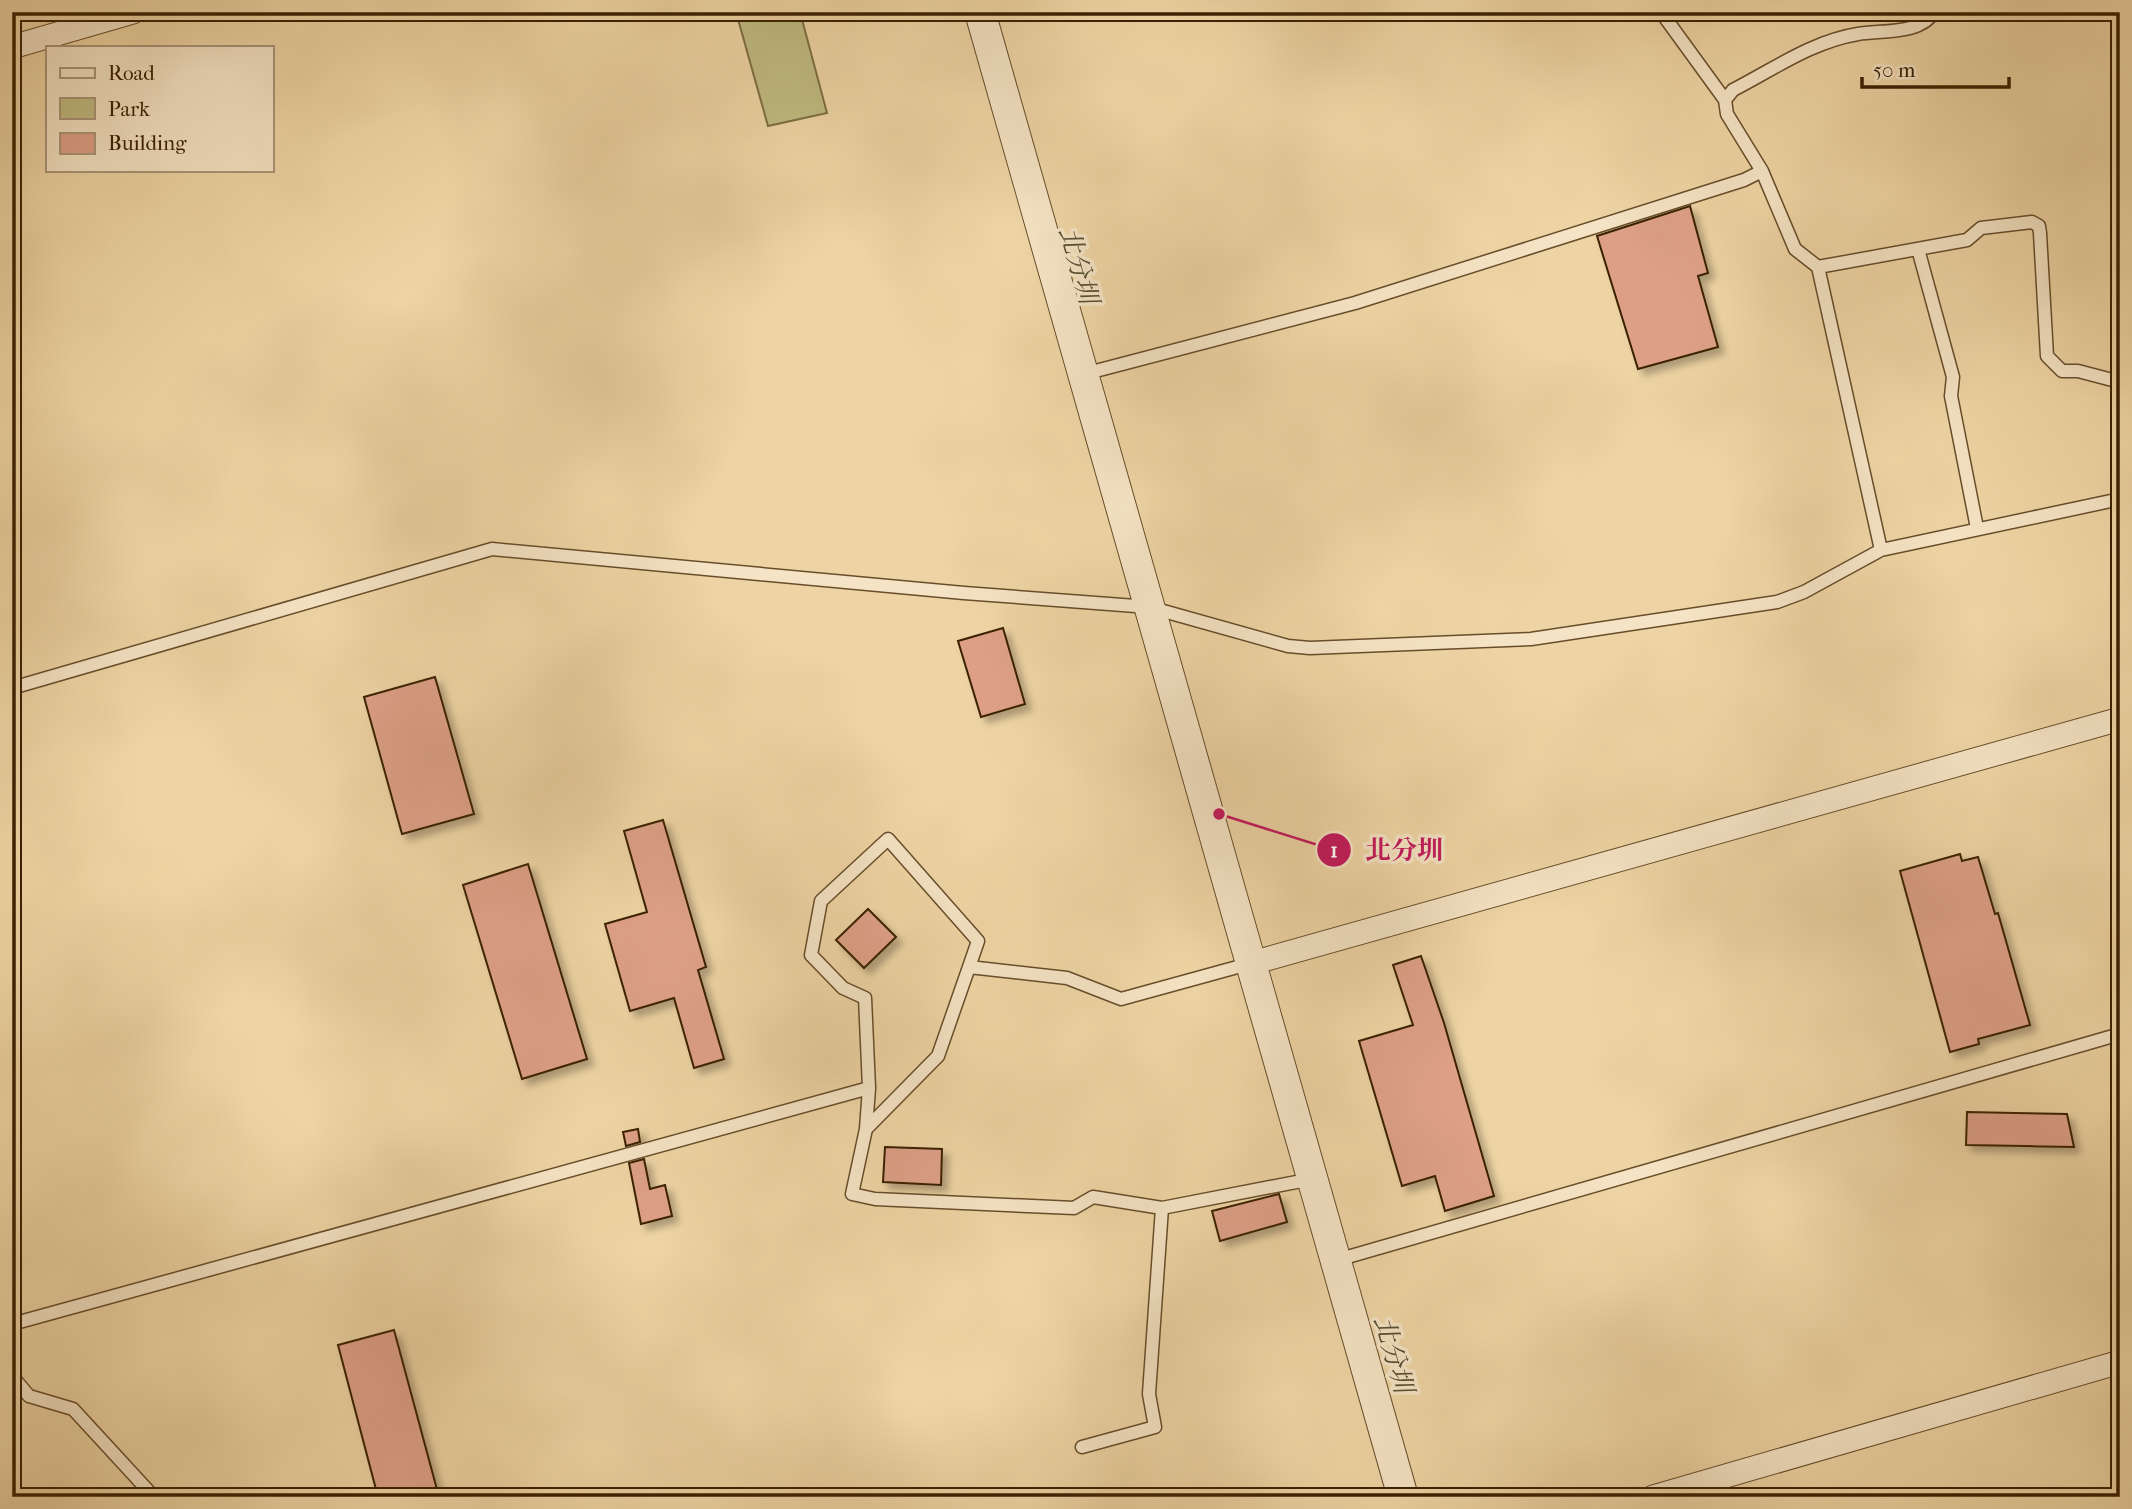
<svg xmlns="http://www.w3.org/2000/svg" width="2132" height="1509" viewBox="0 0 2132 1509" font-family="'IM FELL French Canon','Noto Serif TC',serif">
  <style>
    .green { fill: #bfbb81; stroke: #7d6e42; stroke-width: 2 }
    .building { fill: #dda087; stroke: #3b2002; stroke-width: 2; filter: url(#shadow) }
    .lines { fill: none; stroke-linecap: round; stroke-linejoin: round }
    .service-casing { stroke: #684d2a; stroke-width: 15 }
    .minor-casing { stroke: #684d2a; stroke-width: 25 }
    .tertiary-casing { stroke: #684d2a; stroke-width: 32 }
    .service { stroke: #f4e3c4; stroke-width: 12 }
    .minor { stroke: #f4e3c4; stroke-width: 23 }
    .tertiary { stroke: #f4e3c4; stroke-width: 30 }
    .labels { text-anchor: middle; stroke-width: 7; stroke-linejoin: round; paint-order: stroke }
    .water-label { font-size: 26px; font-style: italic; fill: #574e33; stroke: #f4e3c4 }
    .leader { fill: none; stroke: #c2185b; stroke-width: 2.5 }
    .callout-dot { fill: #c2185b; stroke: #f4e3c4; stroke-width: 2.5 }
    .mark-label { font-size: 21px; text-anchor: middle; font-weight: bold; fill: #fff }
    .callout-label { font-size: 26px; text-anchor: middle; font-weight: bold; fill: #c2185b; stroke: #f4e3c4; stroke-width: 7; stroke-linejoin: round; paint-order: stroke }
  </style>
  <defs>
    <filter id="shadow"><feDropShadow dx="6" dy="6" stdDeviation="3.5" flood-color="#0004"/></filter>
  </defs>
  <rect width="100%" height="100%" fill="#eed4a4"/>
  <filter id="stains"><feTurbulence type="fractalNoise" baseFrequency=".00286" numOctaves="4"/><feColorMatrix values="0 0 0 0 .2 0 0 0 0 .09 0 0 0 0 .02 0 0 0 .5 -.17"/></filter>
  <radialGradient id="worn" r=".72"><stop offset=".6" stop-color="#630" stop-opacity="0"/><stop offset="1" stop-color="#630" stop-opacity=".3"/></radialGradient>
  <path class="green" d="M736,12H800L827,113L768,126Z"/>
  <path class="building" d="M1690,206L1708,273L1698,276L1718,347L1638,369L1597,236Z
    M1003,628L1025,704L981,717L958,641Z
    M435,677L474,814L402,834L364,697Z
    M663,820L706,967L698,970L724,1059L694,1068L674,998L630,1011L605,924L647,912L624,831Z
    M1960,854L1962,861L1978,857L1995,914L1998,913L2030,1025L1978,1039L1979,1044L1950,1052L1900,871Z
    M528,864L587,1059L522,1079L463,885Z
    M868,909L896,937L864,968L836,940Z
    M1421,956L1444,1023L1494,1196L1445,1211L1435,1176L1402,1186L1359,1041L1413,1025L1393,965Z
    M1967,1112L2067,1114L2074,1147L1966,1145Z
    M638,1129L640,1142L626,1146L623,1132Z
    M885,1147L942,1149L941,1185L883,1182Z
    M644,1159L650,1189L665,1185L672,1216L641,1224L629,1163Z
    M1279,1194L1287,1222L1220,1241L1212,1211Z
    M394,1330L439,1497H378L338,1345Z"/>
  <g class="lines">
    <defs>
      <path id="service" d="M1661,12L1725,100
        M1762,171L1795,249L1818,267L1881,550
        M1918,249L1953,377L1951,396L1977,528
        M1818,267L1967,240L1981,228L2032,222L2039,226L2040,233L2047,356L2062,371H2078L2120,382
        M1084,374L1355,303L1744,180L1762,171L1727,114L1725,100L1733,90C1772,70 1813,41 1858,34C1881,30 1920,35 1934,12
        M12,688L492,549L964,593L1149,607L1288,646L1310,648L1531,639L1777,602L1804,592L1881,550L2120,499
        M969,967L938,1056L866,1129L852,1194L875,1199L1074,1208L1093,1197L1162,1208L1312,1179
        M866,1129L869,1088
        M1337,1260L2120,1034
        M12,1324L869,1088L865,998L843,988L811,955L821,901L888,839L978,941L969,967L1067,978L1121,999L1252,963
        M12,1376L29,1396L73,1409L154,1497
        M1082,1447L1155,1427L1149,1394L1162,1208"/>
      <path id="minor" d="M12,47L133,12
        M1252,963L2120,719
        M1653,1497L2120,1362"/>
      <path id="tertiary" d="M980,12L1403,1497"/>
    </defs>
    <use href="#service" class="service-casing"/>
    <use href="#minor" class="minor-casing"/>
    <use href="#tertiary" class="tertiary-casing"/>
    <use href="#service" class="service"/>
    <use href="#minor" class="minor"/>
    <use href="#tertiary" class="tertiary"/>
  </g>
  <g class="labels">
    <g class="water-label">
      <text transform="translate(1079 265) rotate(74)" y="9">北分圳</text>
      <text transform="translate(1394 1354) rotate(74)" y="9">北分圳</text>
    </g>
  </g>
  <path class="leader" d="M1219 814L1334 850"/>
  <g class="callout-dot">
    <circle cx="1219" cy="814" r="7"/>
    <circle cx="1334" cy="850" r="18"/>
  </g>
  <g class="mark-label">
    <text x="1334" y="857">1</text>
  </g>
  <g class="callout-label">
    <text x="1404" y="859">北分圳</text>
  </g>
  <rect width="2132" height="1509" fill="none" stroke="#eed4a4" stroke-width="42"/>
  <rect x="14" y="14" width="2104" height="1481" fill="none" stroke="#3b2002" stroke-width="3.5"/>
  <rect x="21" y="21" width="2090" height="1467" fill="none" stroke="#3b2002" stroke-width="2"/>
  <rect x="46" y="46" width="228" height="126" fill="#f4e3c4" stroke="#aa9576" stroke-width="2"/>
  <rect x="60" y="68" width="35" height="10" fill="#f4e3c4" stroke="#aa9576" stroke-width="2"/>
  <text x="108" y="80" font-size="21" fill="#3b2002">Road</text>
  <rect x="60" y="98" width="35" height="21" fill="#bfbb81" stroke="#aa9576" stroke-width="2"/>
  <text x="108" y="116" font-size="21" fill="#3b2002">Park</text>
  <rect x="60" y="133" width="35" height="21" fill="#dda087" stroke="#aa9576" stroke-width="2"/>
  <text x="108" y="150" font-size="21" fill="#3b2002">Building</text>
  <path d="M1862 77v10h147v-10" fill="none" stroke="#3b2002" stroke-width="3.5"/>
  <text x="1873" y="77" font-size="21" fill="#3b2002" stroke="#f4e3c4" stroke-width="5" paint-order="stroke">50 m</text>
  <rect width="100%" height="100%" filter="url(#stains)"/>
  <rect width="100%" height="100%" fill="url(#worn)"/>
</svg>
